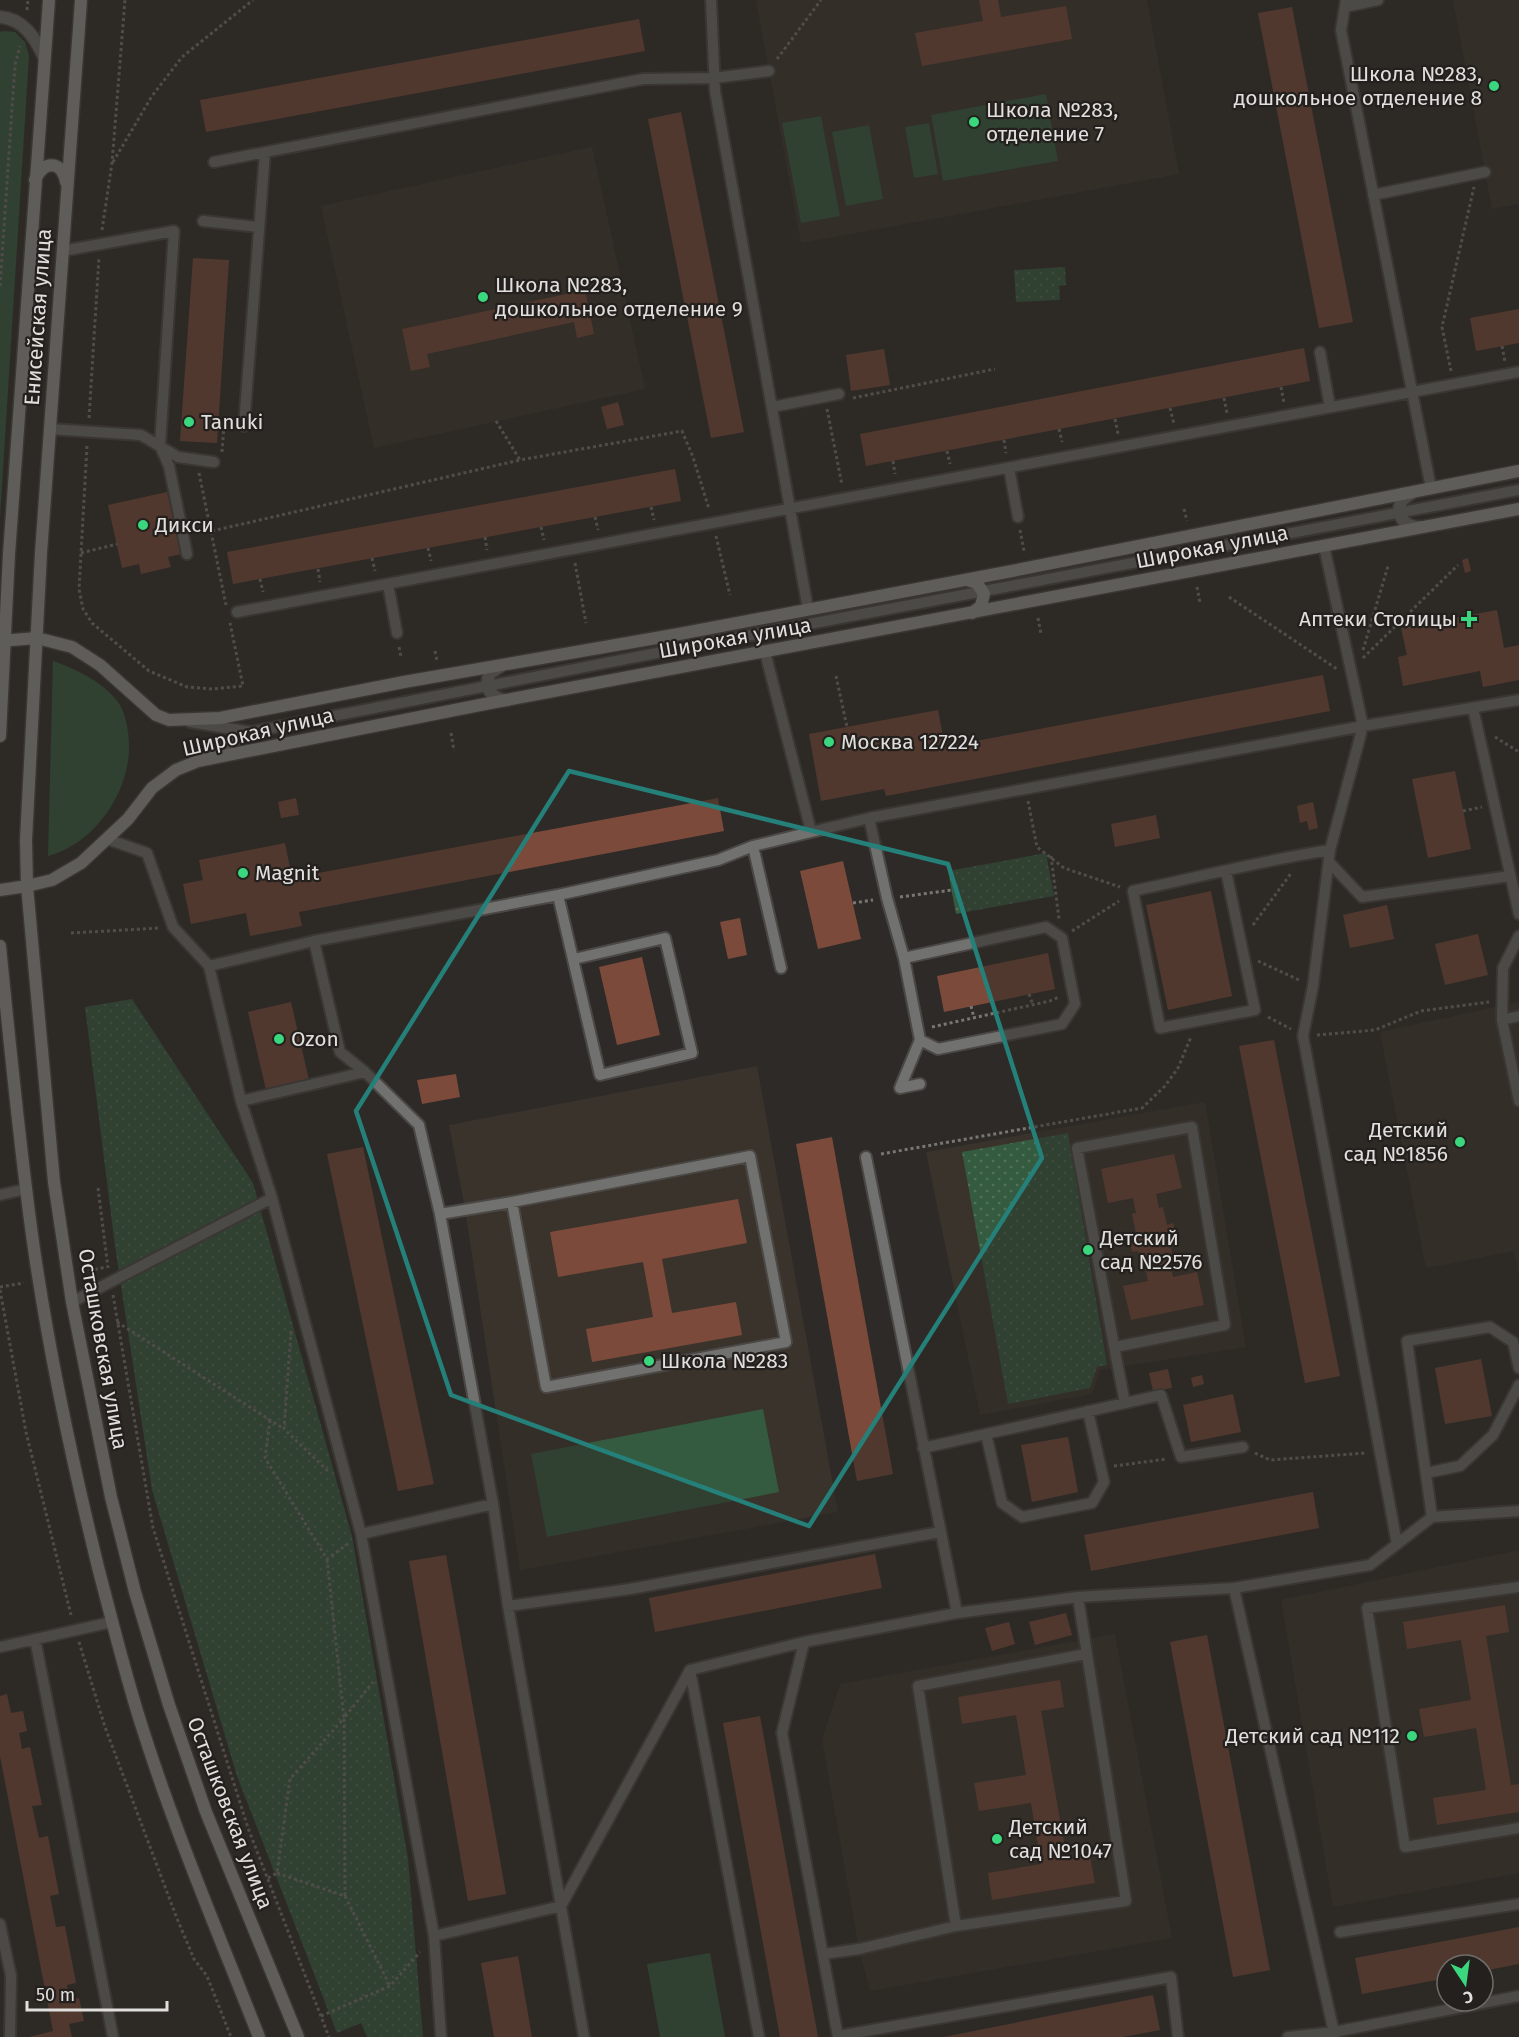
<svg xmlns="http://www.w3.org/2000/svg" width="1519" height="2037" viewBox="0 0 1519 2037" font-family="'Fira Sans',sans-serif">
  <style>
    .built { fill: #3a332c }
    .grass { fill: #345b3f }
    .park { fill: url(#park-dots) }
    .building { fill: #7c4a3a }
    .lines { fill: none; stroke-linecap: round; stroke-linejoin: round }
    .service-casing { stroke: #4a4744; stroke-width: 14 }
    .minor-casing { stroke: #4a4744; stroke-width: 15 }
    .secondary-casing { stroke: #4a4744; stroke-width: 15 }
    .path { stroke: #797674; stroke-width: 3; stroke-dasharray: 3 3; stroke-linecap: butt }
    .service { stroke: #717270; stroke-width: 10 }
    .minor { stroke: #717270; stroke-width: 12 }
    .secondary { stroke: #9a9b98; stroke-width: 12 }
    .marked { fill: none; stroke: #248079; stroke-width: 4.5; stroke-linejoin: round }
    .poi-dot { fill: #3bd77f; stroke: #23201d; stroke-width: 2 }
    .labels { text-anchor: middle; stroke-width: 4.5; stroke-linejoin: round; paint-order: stroke }
    .poi-label { font-size: 21px; fill: #e1dfdd; stroke: #23201d; text-anchor: start }
    .street-label { font-size: 21px; fill: #e1dfdd; stroke: #23201d }
  </style>
  <defs>
    <pattern id="park-dots" width="8" height="8" patternUnits="userSpaceOnUse" patternTransform="scale(1.5)"><rect width="8" height="8" fill="#345b3f"/><path d="M2 2h.1M6 6h.1" fill="none" stroke="#51725a" stroke-width="1.8" stroke-linecap="round"/></pattern>
  </defs>
  <rect width="100%" height="100%" fill="#2d2a27"/>
  <path class="built" d="M756,0H1147L1179,174L801,243Z
    M1453,0H1519V204L1492,209Z
    M592,147L645,389L374,448L321,206Z
    M1519,1002V1275L1514,1251L1426,1268L1380,1032Z
    M757,1066L838,1512L520,1570L465,1209L449,1125Z
    M1205,1102L1246,1347L1100,1370L1092,1394L980,1415L926,1152Z
    M1519,1550V1873L1333,1907L1281,1600Z
    M1115,1634L1172,1938L870,1991L859,1949L822,1739L840,1684Z"/>
  <path class="grass" d="M4,31L15,32L25,42L29,56L0,518V32Z
    M1046,94L1058,161L943,181L931,115Z
    M821,116L840,216L801,223L782,123Z
    M929,123L938,174L914,178L905,127Z
    M869,125L883,199L846,206L832,132Z
    M53,661C76,669 103,682 118,702C124,710 127,723 128,732C136,784 98,843 48,856Z
    M763,1409L779,1492L547,1537L531,1454Z
    M710,1953L725,2037H660L647,1964Z"/>
  <path class="park" d="M1065,267L1066,285L1059,286L1060,300L1016,302L1014,270Z
    M1046,853L1054,896L956,914L948,871Z
    M132,999L253,1183L352,1536L408,1859L423,2037H367L361,2023L337,2033L237,1776L152,1490L115,1246L85,1007Z
    M1068,1133L1107,1365L1097,1367L1090,1388L1008,1404L962,1152Z"/>
  <path class="building" d="M979,0H998L1001,17L1066,6L1072,39L922,66L915,33L983,21Z
    M1292,7L1353,322L1319,328L1258,13Z
    M639,19L645,51L206,132L200,100Z
    M681,112L744,432L711,438L648,119Z
    M193,258L229,260L217,443L180,441Z
    M585,290L594,334L577,338L574,322L427,354L430,367L411,371L402,329Z
    M1519,309V343L1476,351L1470,318Z
    M1304,348L1310,381L866,466L860,434Z
    M884,349L890,385L851,391L846,355Z
    M618,402L624,425L607,429L601,407Z
    M675,469L681,501L233,584L227,552Z
    M167,492L181,554L168,557L171,567L141,574L139,564L122,568L108,505Z
    M1468,558L1471,571L1465,573L1462,560Z
    M1497,610L1504,648L1519,645V680L1483,687L1480,671L1403,686L1398,657L1407,655L1401,628Z
    M1323,675L1330,711L886,796L884,789L821,801L809,734L938,710L945,747Z
    M1455,771L1471,849L1428,858L1412,779Z
    M296,798L299,815L281,818L278,802Z
    M718,798L724,831L299,912L302,926L250,936L246,913L191,924L183,884L203,880L199,860L285,843L292,878Z
    M1313,802L1318,828L1309,830L1307,821L1300,823L1297,806Z
    M1156,815L1160,838L1115,847L1111,824Z
    M843,861L861,939L818,949L800,871Z
    M1211,891L1232,996L1168,1010L1146,905Z
    M1387,905L1394,939L1350,948L1343,915Z
    M740,918L747,955L728,959L720,922Z
    M1478,934L1488,975L1445,985L1435,944Z
    M1048,953L1055,989L944,1012L937,976Z
    M642,957L660,1035L617,1045L599,967Z
    M291,1002L309,1080L266,1090L248,1012Z
    M1274,1040L1340,1376L1305,1383L1239,1046Z
    M456,1074L460,1097L422,1104L417,1080Z
    M832,1137L893,1474L857,1481L796,1144Z
    M363,1147L434,1484L398,1491L327,1154Z
    M1174,1154L1182,1188L1156,1194L1159,1208L1163,1207L1167,1225L1173,1223L1177,1242L1170,1244L1174,1261L1170,1262L1173,1277L1197,1272L1204,1305L1131,1320L1123,1286L1148,1281L1145,1267L1142,1268L1138,1251L1132,1252L1128,1234L1136,1233L1132,1214L1136,1213L1133,1198L1108,1203L1101,1169Z
    M738,1199L747,1243L662,1259L672,1313L736,1302L742,1335L592,1362L586,1329L653,1317L643,1262L558,1277L550,1232Z
    M1481,1359L1492,1416L1445,1424L1435,1368Z
    M1168,1369L1172,1388L1153,1391L1149,1373Z
    M1202,1375L1204,1384L1193,1387L1191,1378Z
    M1233,1394L1241,1432L1191,1442L1183,1405Z
    M1068,1437L1078,1492L1032,1502L1021,1445Z
    M1313,1492L1319,1528L1091,1571L1084,1535Z
    M875,1554L882,1588L655,1632L649,1598Z
    M446,1555L506,1894L468,1901L409,1561Z
    M1505,1605L1509,1632L1486,1636L1511,1785L1519,1784V1812L1437,1825L1433,1798L1486,1790L1476,1728L1424,1737L1419,1709L1471,1700L1461,1640L1407,1649L1403,1622Z
    M1066,1613L1072,1635L1035,1645L1029,1622Z
    M1009,1622L1015,1644L992,1651L985,1628Z
    M1207,1635L1270,1970L1233,1977L1170,1642Z
    M1060,1680L1064,1707L1041,1711L1067,1860L1090,1856L1095,1883L992,1900L988,1873L1041,1864L1031,1803L979,1811L974,1783L1026,1775L1016,1715L962,1724L958,1697Z
    M7,1694L11,1713L23,1711L27,1731L19,1733L22,1749L30,1747L42,1805L32,1806L39,1838L48,1836L59,1894L50,1896L56,1927L65,1926L76,1983L67,1985L69,2000L79,1998L84,2021L69,2024L72,2037H29L53,2031L0,1756V1696Z
    M760,1716L806,1971L818,2037H780L723,1723Z
    M1519,1927V1964L1483,1971V1965H1447V1978L1362,1994L1355,1958Z
    M518,1956L532,2037H494L481,1963Z
    M1153,1995L1160,2030L1123,2037H944Z"/>
  <g class="lines">
    <defs>
      <path id="service" d="M711,0L715,91L808,609
        M1346,0L1341,30L1431,488
        M1345,7L1378,0
        M214,162L643,79L714,78L769,71
        M1373,195L1485,172
        M203,221L259,227
        M62,251L174,231L160,446L169,466L187,554
        M1320,352L1330,407
        M772,407L839,394
        M244,426L265,152
        M50,429L141,435L178,457L214,462
        M1009,468L1018,517
        M1324,546L1363,726L1330,850L1313,986L1303,1036L1397,1544
        M388,584L397,633
        M237,612L1519,372
        M765,652L811,831
        M1473,708L1519,914
        M190,722L251,732L698,645L1519,490
        M204,758L251,732
        M869,818L887,898L904,958L920,1040L900,1088L920,1084
        M107,839L147,853L173,927L209,966L241,1101
        M753,846L781,968
        M1329,862L1362,897L1510,876
        M1226,871L1255,1010L1160,1028L1133,891C1199,877 1264,860 1330,850
        M558,895L600,1075L692,1053L665,938L574,959
        M314,941L558,895L718,860L753,846L869,818L1363,726L1519,700
        M904,958L1046,927L1062,938L1075,1004L1062,1024L938,1049L920,1040
        M209,966L314,941L340,1052L365,1072L419,1125L440,1214L493,1504L508,1606L584,2037
        M1519,1016L1502,1020L1519,1101
        M1502,1020L1503,968L1519,936
        M365,1072L241,1101L272,1198L361,1534L434,1936L441,2037
        M866,1157L957,1613
        M0,1195L26,1189
        M440,1214L512,1202L750,1156L786,1342L546,1387L512,1202
        M72,1302L272,1198
        M1115,1347L1225,1325L1192,1127L1077,1148L1118,1367L1125,1403
        M986,1434L1002,1503L1022,1517L1092,1503L1104,1482L1088,1411
        M923,1448L1161,1395L1181,1457L1243,1447
        M1426,1473L1460,1466L1493,1435L1519,1385
        M1432,1517L1407,1341L1490,1327L1513,1342L1519,1368
        M361,1534L493,1504
        M1519,1587L1367,1608L1405,1847L1519,1828
        M1234,1588L1335,2037
        M508,1606L630,1589L940,1532
        M35,1639L113,2037
        M804,1642L782,1733L838,2037
        M0,1647L112,1622
        M690,1670L759,2037
        M0,1924L11,1976L10,2037
        M956,1926L918,1686L1086,1654
        M1340,1932L1519,1904
        M434,1936L561,1906L690,1670L804,1642L957,1613L1078,1597L1234,1588L1370,1565L1432,1517L1519,1511
        M824,1954L859,1949L956,1926L1126,1901L1078,1597
        M838,2036L1171,1977L1178,2037
        M1288,2037L1334,2032L1519,1996"/>
      <path id="minor" d="M0,17C24,19 35,38 44,57
        M1413,492L1402,500C1395,514 1403,527 1420,527
        M501,666L490,673C483,688 492,700 508,700"/>
      <path id="secondary" d="M81,0L41,553L26,840L27,886L54,1182L72,1302L111,1497L135,1592L169,1705L206,1812L298,2037
        M35,180C43,160 62,160 66,182
        M967,580L977,583L984,594L981,606L972,613
        M0,641L37,638L72,647L100,665L156,715L169,720L220,718L404,682L679,634L1012,571L1519,471
        M0,736L9,554L49,0
        M0,890L27,886L52,880L81,863L128,819L152,788L176,770L198,761L480,705L1519,509
        M0,946C8,1027 16,1108 26,1188C41,1317 68,1445 99,1571C113,1624 126,1678 143,1730C176,1834 219,1935 259,2037"/>
    </defs>
    <use href="#service" class="service-casing"/>
    <use href="#minor" class="minor-casing"/>
    <use href="#secondary" class="secondary-casing"/>
    <path class="path" d="M27,10L28,0
      M777,59L821,0
      M113,162L152,96L182,57L253,0
      M102,230L112,163L125,0
      M0,286L15,65L20,46
      M1502,346L1505,362
      M1451,371L1442,327L1474,187
      M1281,387L1284,403
      M853,398L995,369
      M1224,398L1227,413
      M1170,408L1174,424
      M827,409L842,485
      M89,418L99,257
      M1115,419L1118,434
      M496,421L520,460L682,431L693,457L709,509
      M1059,429L1062,442
      M1004,440L1006,453
      M87,446L79,589L83,609L92,623L149,671L187,687L212,689L243,686L230,623
      M947,451L950,464
      M222,452L224,425L230,426
      M893,461L895,474
      M199,473L226,605
      M651,507L654,520
      M1184,509L1187,521
      M595,517L598,530
      M541,527L544,540
      M1020,530L1024,551
      M212,531L520,460
      M716,536L730,595
      M485,537L487,550
      M428,548L431,561
      M81,553L117,544
      M372,558L375,571
      M575,563L586,623
      M318,569L320,582
      M260,579L263,592
      M1197,587L1200,603
      M1229,597L1337,669
      M1038,618L1041,634
      M399,647L401,657
      M1363,650L1388,566
      M435,651L437,661
      M1363,658L1458,565
      M836,676L847,727
      M451,733L454,751
      M1495,737L1519,752
      M1028,801L1037,847L1064,868L1120,887
      M1463,811L1482,807
      M1051,856L1059,919
      M900,897L952,890
      M853,903L873,900
      M1253,925L1292,872
      M1072,931L1119,901
      M71,933L160,928
      M1258,961L1299,980
      M1029,994L1033,1005
      M971,1006L974,1018
      M1268,1017L1291,1029
      M932,1027L1050,1001L1059,997
      M1317,1035L1375,1030L1421,1011L1489,1002
      M881,1154L1142,1108L1165,1086L1178,1068L1191,1037
      M98,1188L108,1268
      M83,1272L106,1267
      M0,1287L24,1283
      M0,1290L26,1432L71,1615
      M113,1295L153,1528L248,1828L329,2037
      M117,1322L284,1429
      M291,1331L284,1429L330,1473
      M270,1420L265,1458L327,1559L349,1543
      M1255,1453L1270,1460L1366,1453
      M1114,1466L1167,1459
      M327,1559L344,1718L373,1682
      M79,1642L105,1727L176,1916L194,1959L207,1976L231,2037
      M344,1719L345,1896
      M277,1873L345,1896L390,1986
      M268,1878L277,1873L290,1779L344,1718
      M321,2016L390,1986L420,1952"/>
    <use href="#service" class="service"/>
    <use href="#minor" class="minor"/>
    <use href="#secondary" class="secondary"/>
  </g>
  <path d="M0 0H1519V2037H0ZM569,771L948,864L1042,1158L809,1526L451,1395L356,1111Z" fill="#2d2a27" fill-opacity=".55" fill-rule="evenodd"/>
  <path class="marked" d="M569,771L948,864L1042,1158L809,1526L451,1395L356,1111Z"/>
  <g class="poi-dot">
    <circle cx="1494" cy="86" r="6"/>
    <circle cx="974" cy="122" r="6"/>
    <circle cx="483" cy="297" r="6"/>
    <circle cx="189" cy="422" r="6"/>
    <circle cx="143" cy="525" r="6"/>
    <path d="M1466 610h6v6h6v6h-6v6h-6v-6h-6v-6h6z"/>
    <circle cx="829" cy="742" r="6"/>
    <circle cx="243" cy="873" r="6"/>
    <circle cx="279" cy="1039" r="6"/>
    <circle cx="1460" cy="1142" r="6"/>
    <circle cx="1088" cy="1250" r="6"/>
    <circle cx="649" cy="1361" r="6"/>
    <circle cx="1412" cy="1736" r="6"/>
    <circle cx="997" cy="1839" r="6"/>
  </g>
  <g class="labels">
    <g class="poi-label">
      <text x="1482" y="81" text-anchor="end">Школа №283,<tspan x="1482" dy="24">дошкольное отделение 8</tspan></text>
      <text x="986" y="117">Школа №283,<tspan x="986" dy="24">отделение 7</tspan></text>
      <text x="495" y="292">Школа №283,<tspan x="495" dy="24">дошкольное отделение 9</tspan></text>
      <text x="201" y="429">Tanuki</text>
      <text x="155" y="532">Дикси</text>
      <text x="1457" y="626" text-anchor="end">Аптеки Столицы</text>
      <text x="841" y="749">Москва 127224</text>
      <text x="255" y="880">Magnit</text>
      <text x="291" y="1046">Ozon</text>
      <text x="1448" y="1137" text-anchor="end">Детский<tspan x="1448" dy="24">сад №1856</tspan></text>
      <text x="1100" y="1245">Детский<tspan x="1100" dy="24">сад №2576</tspan></text>
      <text x="661" y="1368">Школа №283</text>
      <text x="1400" y="1743" text-anchor="end">Детский сад №112</text>
      <text x="1009" y="1834">Детский<tspan x="1009" dy="24">сад №1047</tspan></text>
    </g>
    <g class="street-label">
      <text transform="translate(38 317) rotate(-86)" y="7">Енисейская улица</text>
      <text transform="translate(1212 547) rotate(-11)" y="7">Широкая улица</text>
      <text transform="translate(735 638) rotate(-10)" y="7">Широкая улица</text>
      <text transform="translate(258 732) rotate(-13)" y="7">Широкая улица</text>
      <text transform="translate(103 1349) rotate(80)" y="7">Осташковская улица</text>
      <text transform="translate(230 1813) rotate(69)" y="7">Осташковская улица</text>
    </g>
  </g>
  <g transform="translate(1465 1983) rotate(167)"><circle r="28" fill="#23201d" stroke="#6f6c6a" stroke-width="1.5"/>
  <path d="M0-4.5L10 22L0 15L-10 22Z" fill="#3bd77f"/>
  <text y="-9" font-size="16" font-weight="bold" text-anchor="middle" fill="#e1dfdd">С</text>
  </g>
  <path d="M27 2001v9h140v-9" fill="none" stroke="#e1dfdd" stroke-width="3"/>
  <text x="36" y="2001" font-size="18" fill="#e1dfdd" stroke="#23201d" stroke-width="4.5" paint-order="stroke">50 m</text>
</svg>
